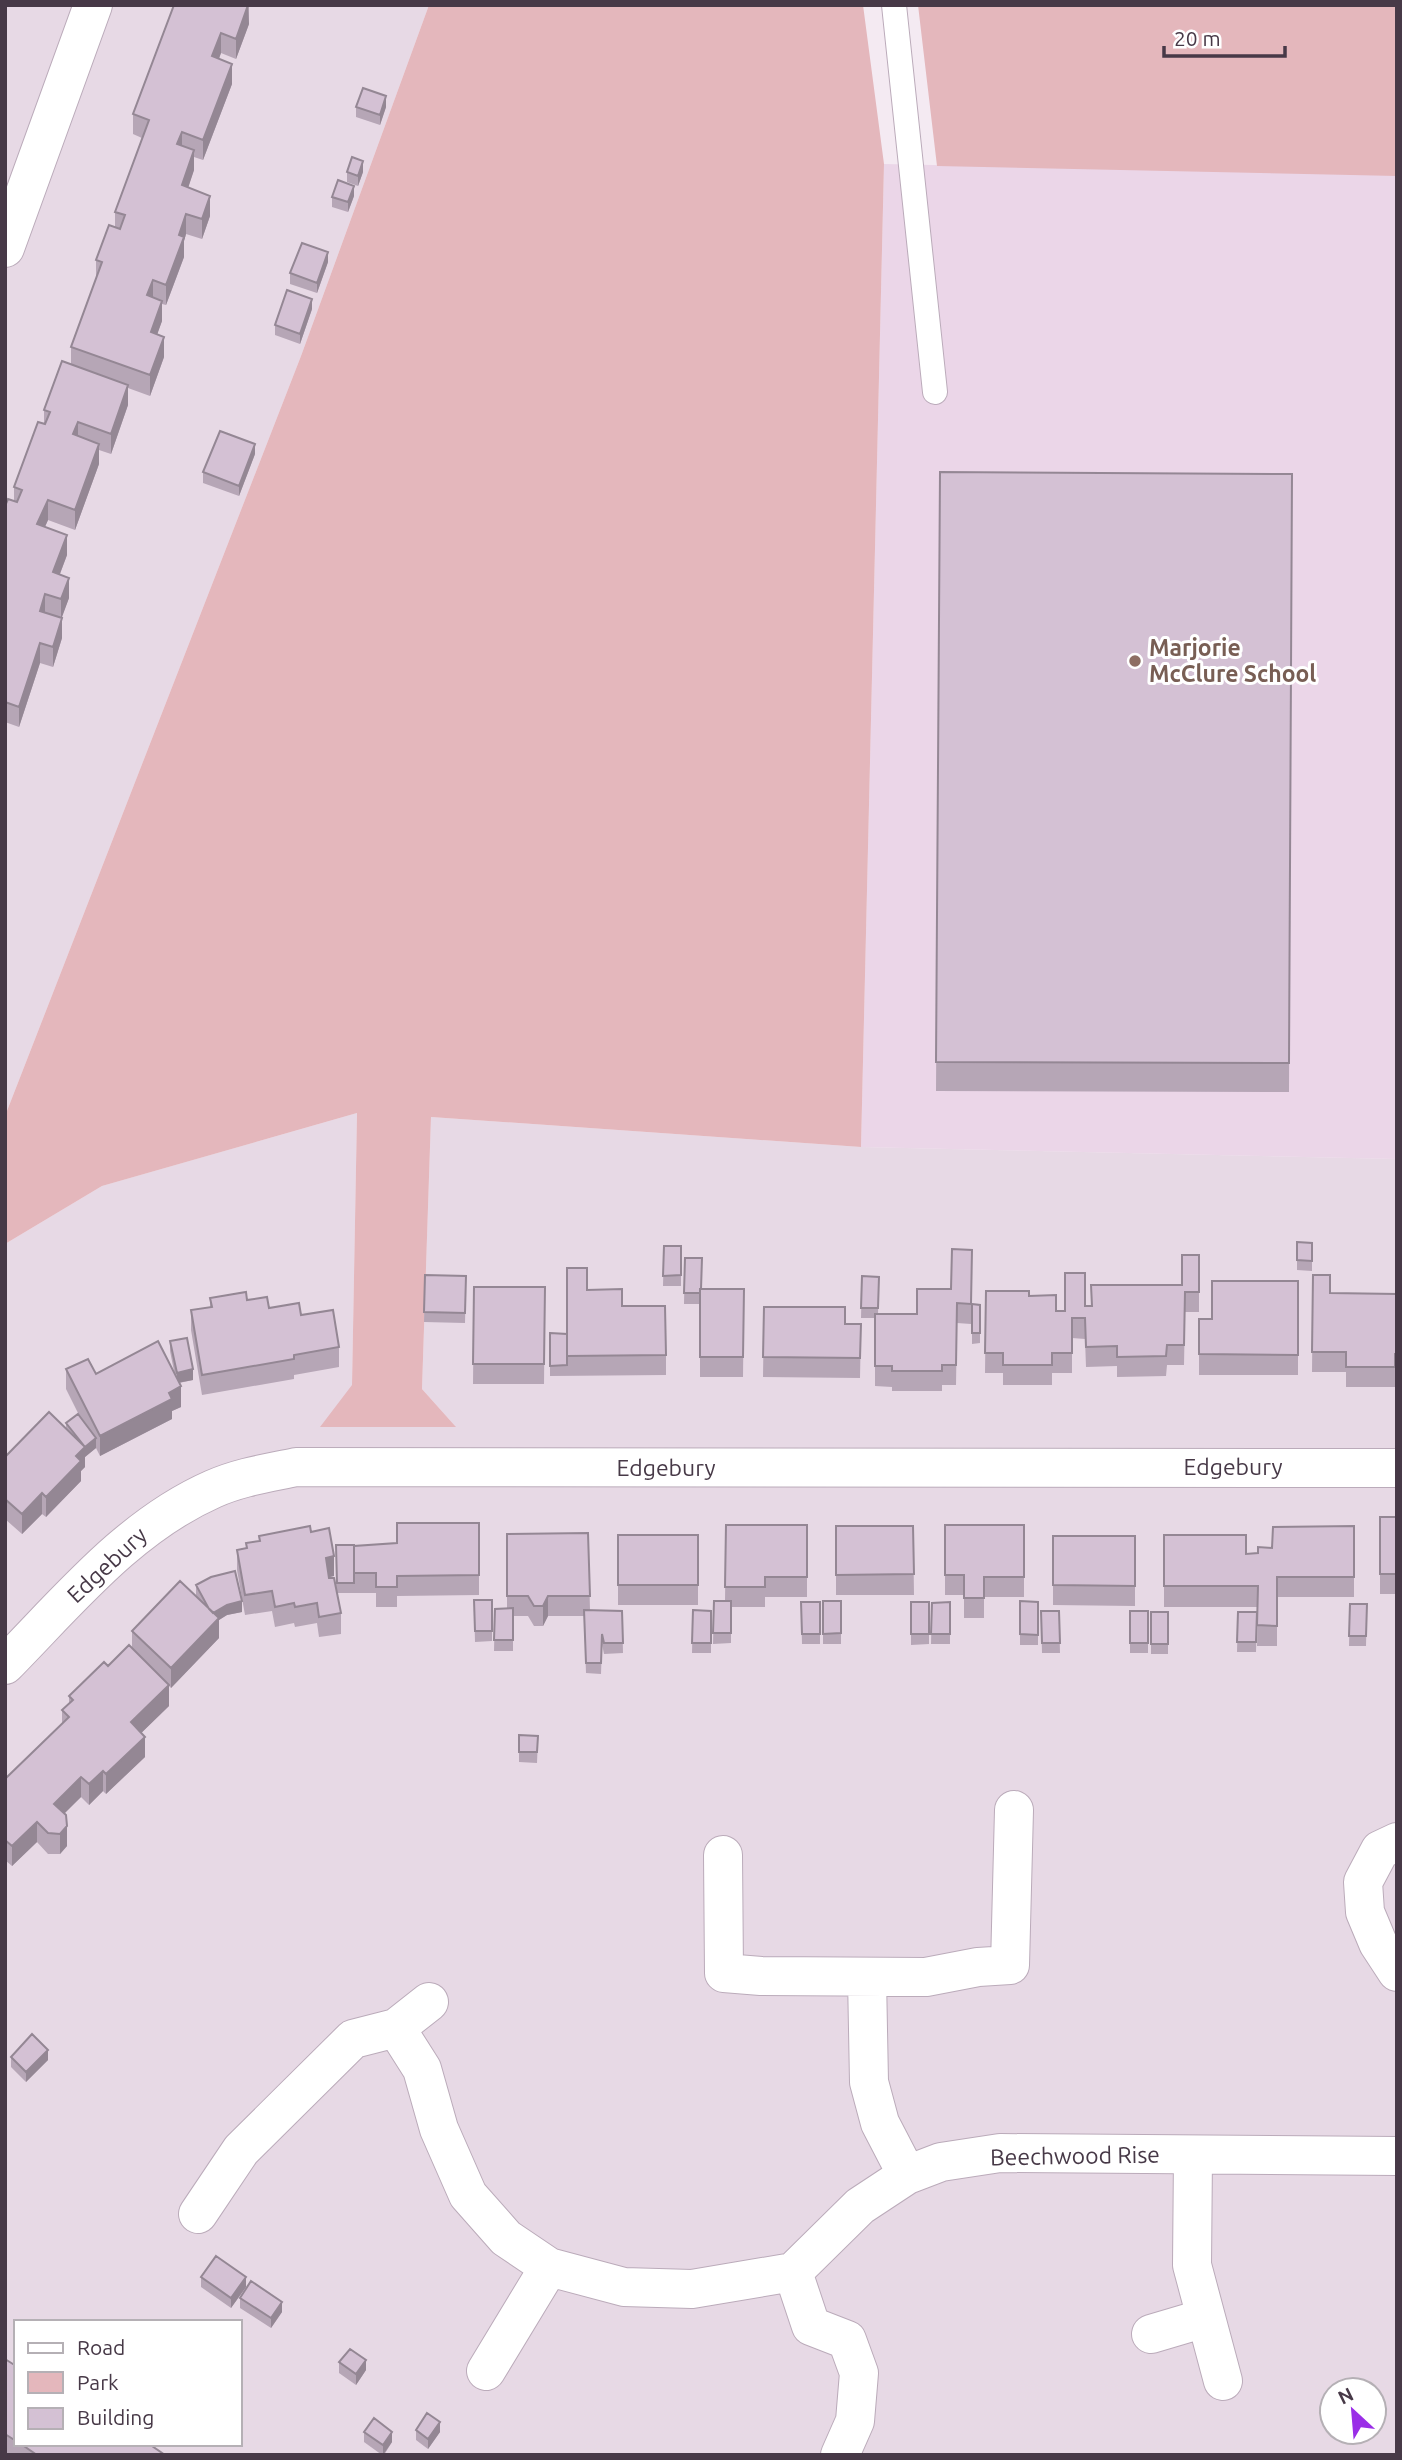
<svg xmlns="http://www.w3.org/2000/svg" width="1402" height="2460" viewBox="0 0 1402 2460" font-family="Ubuntu,sans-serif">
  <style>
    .residential { fill: #e7d9e5; fill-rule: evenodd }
    .education { fill: #ebd6e8 }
    .green { fill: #e4b7bc }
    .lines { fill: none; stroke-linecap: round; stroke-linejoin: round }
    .service-casing { stroke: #bbabba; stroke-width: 26 }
    .minor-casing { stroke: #bbabba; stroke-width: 40 }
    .service { stroke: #fff; stroke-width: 24 }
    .minor { stroke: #fff; stroke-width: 38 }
    .wall { fill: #b6a6b6 }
    .shaded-wall { fill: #948794 }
    .building { fill: #d4c1d4; stroke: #948794; stroke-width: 2 }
    .education-dot { fill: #8d6e63; stroke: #fff; stroke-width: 2.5 }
    .labels { text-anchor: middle; stroke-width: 6; stroke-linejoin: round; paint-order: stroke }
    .education-label { font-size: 23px; font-weight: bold; fill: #785e54; stroke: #fff; text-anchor: start }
    .street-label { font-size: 23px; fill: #473947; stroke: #fff }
  </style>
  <rect width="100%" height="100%" fill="#f4eaf2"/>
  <path class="residential" d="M5,5H429L301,356L5,1116Z
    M357,1113L352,1385L455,1426L422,1389L431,1117L861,1147L1397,1159V2455H5V1244L102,1186ZM16,2322H240V2444H16ZM1332,2390H1374V2432H1332Z"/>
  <path class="education" d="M884,164L1397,175V1159L861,1147Z"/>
  <path class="green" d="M429,5H863L884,164L861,1147L431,1117L422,1389L456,1427H320L352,1385L357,1113L102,1186L5,1244V1116L301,356Z
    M918,5H1397V176L937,166Z"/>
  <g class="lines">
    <defs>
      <path id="service" d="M894,5L935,392"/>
      <path id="minor" d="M5,248L93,5
        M5,1665C69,1600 129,1526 213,1489C240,1477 268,1473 296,1467L1397,1468
        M1397,1842L1380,1850L1363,1882L1365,1912L1378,1943L1397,1972
        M723,1855L724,1973L761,1976L926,1977L978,1967L1010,1965L1014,1810
        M867,1977L869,2082L880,2123L907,2175
        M396,2028L422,2069L439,2129L468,2195L506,2238L549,2267L624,2287L692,2289L793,2272L860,2206L907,2175L941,2162L1000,2153L1397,2156
        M1193,2155L1192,2265L1223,2381
        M198,2214L241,2150L353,2039L396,2028L429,2002
        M793,2272L811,2326L847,2340L859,2373L855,2421L840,2455
        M1151,2334L1205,2318
        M486,2371L549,2267"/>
    </defs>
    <use href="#service" class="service-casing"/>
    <use href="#minor" class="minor-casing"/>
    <use href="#service" class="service"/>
    <use href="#minor" class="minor"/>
  </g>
  <path class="wall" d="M249,5V24L236,59L221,53L219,59L232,84L203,160L194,157V170L188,188L210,216L202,239L186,234L184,241V257L166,305L162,304V321L157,334L164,357L150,396L128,388V405L111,454L99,450V464L75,530L48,520L45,527L67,555L60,574L69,598L61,618L62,638L53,667L40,663L19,727L5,722V506L14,501V487L44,424V410L71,364V347L96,280V260L115,227V212L142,138L133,134V114Z
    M356,107H386L380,125L356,117Z
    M347,172H363L358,186L347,182Z
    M354,196L348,212L332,207V197Z
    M328,262L317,293L290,284V273Z
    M312,309L300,344L275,335V325Z
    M255,454L239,496L203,483V472Z
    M940,472L1292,474L1289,1092L936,1091Z
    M1297,1242L1312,1243V1271L1297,1270Z
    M664,1246H681V1286H663Z
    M972,1250L971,1324L957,1323L956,1385H942V1391H892V1387L875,1386V1318H861L862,1276L879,1277L878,1314H917L951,1289Z
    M1199,1255V1312H1185L1184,1365H1167L1166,1376L1117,1377V1366L1086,1367L1085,1339L1072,1338V1373H1052V1385H1003V1373H985L986,1291L1029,1296L1056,1311H1065L1182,1285Z
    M685,1258L701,1289H744L743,1377H700V1304H684Z
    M425,1275L466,1276L465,1323L424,1322Z
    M1313,1275L1330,1293L1397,1294V1374H1395V1387H1346V1372H1312Z
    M1298,1281V1375H1199V1319H1212Z
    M474,1287H545L544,1384H473Z
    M587,1290L622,1306L666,1355V1375L550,1376V1333L567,1334Z
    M210,1298L247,1300L269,1308L301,1315L339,1347V1367L294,1375V1379L202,1395L191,1330V1310L210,1307Z
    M972,1304L980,1305V1343L972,1344Z
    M764,1307L845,1324H861L860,1378L763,1377Z
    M170,1341L193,1380L179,1383L181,1407L172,1411V1419L100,1456L96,1448L85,1457V1467L81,1471V1481L46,1517L42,1514L22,1534L5,1519V1457L66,1428V1423L80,1417L66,1389V1369L96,1374L175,1376L170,1351Z
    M1380,1517H1397V1594H1380Z
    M479,1523V1595L397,1596V1607H376V1593H337L341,1613V1634L319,1637L317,1623L295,1627L294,1623L275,1627L272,1611L245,1615L237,1570V1550L311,1532L334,1576L329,1577L336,1590V1545L354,1546L397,1543Z
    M726,1525H807V1597H765V1607H731V1643L713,1644L714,1601H725Z
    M945,1525H1024V1597H984V1618H964V1595H945Z
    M836,1526H913L914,1595H836Z
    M1354,1526V1597H1277V1646H1257L1258,1607H1164V1535L1246,1554L1258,1553L1272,1548Z
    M588,1533L590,1610L622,1611L623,1653L604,1654L602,1644L601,1674L586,1673L584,1616H548L543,1626H534L528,1616H513V1651H494L495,1609L507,1608V1534Z
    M618,1535H698V1605H618Z
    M1053,1536H1135V1606L1053,1605Z
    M196,1585L242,1612L227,1615L219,1620V1638L171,1688L169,1686V1706L141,1733L145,1757L106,1794L103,1791L89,1805L81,1797L64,1813L67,1846L60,1854H48L37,1842L12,1866L5,1860V1779L62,1725V1710L69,1704V1696L132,1648V1631L198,1598L196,1595Z
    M474,1600H492V1641L475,1642Z
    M823,1601H841V1644H823Z
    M1020,1601L1038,1602V1645H1020Z
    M801,1602H820V1644H802Z
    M911,1602H929V1644L911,1645Z
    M950,1602V1644H931L932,1603Z
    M1350,1604H1367L1366,1646H1349Z
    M693,1610L711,1611V1653H692Z
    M1041,1611H1059L1060,1653H1042Z
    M1130,1611H1148V1653H1130Z
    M1151,1612H1168V1654H1151Z
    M1238,1612H1257L1256,1652H1237Z
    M519,1735L538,1736L537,1763L519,1762Z
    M11,2057L48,2060L26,2082L11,2067Z
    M201,2277L246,2287L231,2308L201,2287Z
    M240,2298L282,2312L271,2328L240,2308Z
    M5,2359L16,2366V2444H127L165,2455H6L5,2454Z
    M339,2362L366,2370L356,2385L339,2373Z
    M416,2430L440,2432L428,2449L416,2440Z
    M364,2432L392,2442L384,2455H382L364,2442Z"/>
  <path class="shaded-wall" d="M248,5L249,24L236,59V39Z
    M221,33V53L212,76V56Z
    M232,64V84L203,160V140Z
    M386,96V107L380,125V115Z
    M182,132V152L177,144Z
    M194,150V170L182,206V185Z
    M363,161V172L358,186V176Z
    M354,186V196L348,212V202Z
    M210,196V216L202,239V219Z
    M186,214V234L184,241V257L166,305V285L179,235Z
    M328,252V262L317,293V283Z
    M153,280V300L147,295Z
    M312,299V309L300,344V334Z
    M162,301V321L151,352V332Z
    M164,337V357L150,396V375Z
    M128,385V405L111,454V434Z
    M78,422V442L73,434Z
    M99,444V464L75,530V510Z
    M255,444V454L239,496V486Z
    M48,500V520L37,544V524Z
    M67,535V555L53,592V572Z
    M69,578V598L61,620V599Z
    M45,594V615L40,611Z
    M62,618V638L53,667V647Z
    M40,643V663L19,727V707Z
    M193,1369V1380L177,1383V1373Z
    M181,1386V1407L172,1411V1419L100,1456V1436L169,1393Z
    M96,1438V1448L85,1457V1467L81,1471V1481L46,1517V1497L76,1456Z
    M42,1493V1514L22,1534V1514Z
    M334,1556V1576L326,1578V1558Z
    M548,1596V1616L543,1626V1606Z
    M242,1601V1612L227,1615L219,1620V1638L171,1688V1668L212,1614L227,1605Z
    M169,1685V1706L131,1743V1722Z
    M145,1737V1757L106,1794V1774Z
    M103,1771V1791L89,1805V1784Z
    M81,1777V1797L54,1824V1804Z
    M37,1822V1842L12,1866V1846Z
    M67,1826V1846L60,1854V1834Z
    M48,2050V2060L26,2082V2072Z
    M246,2277V2287L231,2308V2298Z
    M282,2302V2312L271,2328V2318Z
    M366,2360V2370L356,2385V2374Z
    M440,2422V2432L428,2449V2439Z
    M392,2432V2442L383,2455V2445Z"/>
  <path class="building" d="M174,5H248L236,39L221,33L212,56L232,64L203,140L182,132L177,144L194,150L182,185L210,196L202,219L186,214L179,235L184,237L166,285L153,280L147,295L162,301L151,332L164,337L150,375L71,347L102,262L96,260L109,225L120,229L125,215L115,212L149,120L133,114Z
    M363,88L386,96L380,115L356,107Z
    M352,157L363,161L358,176L347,172Z
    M338,180L354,186L348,202L332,197Z
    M302,243L328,252L317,283L290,273Z
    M287,290L312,299L300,334L275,325Z
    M62,361L128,385L111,434L78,422L73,434L99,444L75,510L48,500L37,524L67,535L53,572L69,578L61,599L45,594L40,611L62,618L53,647L40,643L19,707L5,702V506L8,499L17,502L22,490L14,487L38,422L45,424L50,412L44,410Z
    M220,431L255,444L239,486L203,472Z
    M940,472L1292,474L1289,1063L936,1062Z
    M1297,1242L1312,1243V1261L1297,1260Z
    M664,1246H681V1275L663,1276Z
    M952,1249L972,1250L971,1304L957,1303L956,1365H942V1371H892V1366H875V1314H917V1289H951Z
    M1182,1255H1199V1292H1185L1184,1345H1167L1166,1356L1117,1357V1346L1086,1347L1085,1318H1072V1353H1052V1365H1003V1353H985L986,1291H1029V1296L1056,1295V1311H1065V1273H1085V1306H1092L1091,1285H1182Z
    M685,1258H702L701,1289H700V1293H684Z
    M567,1268H587V1290L622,1289V1306H665L666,1355L567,1356Z
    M425,1275L466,1276L465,1313L424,1312Z
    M1313,1275H1330V1293L1397,1294V1354H1395V1367H1346V1352H1312Z
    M862,1276L879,1277L878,1308H861Z
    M1212,1281H1298V1355L1199,1354V1319H1212Z
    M474,1287H545L544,1364H473Z
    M700,1289H744L743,1357H700Z
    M246,1292L247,1300L267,1297L269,1308L299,1303L301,1315L333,1310L339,1347L294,1355V1359L202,1375L191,1310L212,1307L210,1298Z
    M972,1304L980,1305V1333H972Z
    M764,1307H845V1324H861L860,1358L763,1357Z
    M550,1333L567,1334V1365L550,1366Z
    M187,1338L193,1369L177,1373L170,1341Z
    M158,1341L181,1386L169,1393L172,1399L100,1436L66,1369L88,1359L96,1374Z
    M49,1412L85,1447L76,1456L81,1461L46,1497L42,1493L22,1514L5,1499V1457Z
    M78,1414L96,1438L85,1447L66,1423Z
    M1380,1517H1397V1574H1380Z
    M397,1523H479V1575L397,1576V1587H376V1573H354V1546L397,1543Z
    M726,1525H807V1577H765V1587H725Z
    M945,1525H1024V1577H984V1598H964V1575H945Z
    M310,1526L311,1532L329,1528L334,1556L326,1558L329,1578H334L341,1613L319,1617L317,1603L295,1607L294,1603L275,1607L272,1591L245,1595L237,1550L247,1548L246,1543L260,1541L259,1536Z
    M836,1526H913L914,1574L836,1575Z
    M1354,1526V1577H1277V1626L1257,1625L1258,1586H1164V1535H1246V1554L1258,1553V1547L1272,1548L1273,1527Z
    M588,1533L590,1596H548L543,1606H534L528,1596H507V1534Z
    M618,1535H698V1585H618Z
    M1053,1536H1135V1586L1053,1585Z
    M336,1545H354V1583H337Z
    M235,1571L242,1601L227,1605L213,1613L209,1609L196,1585L211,1577Z
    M180,1581L219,1618L171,1668L132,1631Z
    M474,1600H492V1631H475Z
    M714,1601H731V1633H713Z
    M823,1601H841V1633L823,1634Z
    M1020,1601L1038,1602V1635L1020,1634Z
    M801,1602H820V1634H802Z
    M911,1602H929V1634H911Z
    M950,1602V1634H931L932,1603Z
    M1350,1604H1367L1366,1636H1349Z
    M513,1608V1640H494L495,1609Z
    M584,1610L622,1611L623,1643H604L602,1634L601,1663H586Z
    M693,1610L711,1611V1643H692Z
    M1041,1611H1059L1060,1643H1042Z
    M1130,1611H1148V1643H1130Z
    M1151,1612H1168V1644H1151Z
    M1238,1612H1257L1256,1642H1237Z
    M129,1645L169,1685L131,1722L145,1737L106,1774L103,1771L89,1784L81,1777L54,1804L66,1815L67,1826L60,1834L48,1833L37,1822L12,1846L5,1840V1779L69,1717L62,1710L73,1700L69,1696L104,1662L108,1666Z
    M519,1735L538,1736L537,1752H519Z
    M32,2034L48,2050L26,2072L11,2057Z
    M216,2256L246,2277L231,2298L201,2277Z
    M251,2281L282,2302L271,2318L240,2298Z
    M350,2349L366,2360L356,2374L339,2362Z
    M5,2359L16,2366V2441L5,2434Z
    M427,2413L440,2422L428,2439L416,2430Z
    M374,2418L392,2432L383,2445L364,2432Z
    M21,2444H149L165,2455H37Z"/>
  <circle class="education-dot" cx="1135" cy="661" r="7"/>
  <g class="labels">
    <g class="education-label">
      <text x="1149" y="656">Marjorie<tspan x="1149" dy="26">McClure School</tspan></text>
    </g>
    <g class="street-label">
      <text x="1233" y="1475">Edgebury</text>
      <text x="666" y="1476">Edgebury</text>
      <text transform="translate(107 1565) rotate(-43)" y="8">Edgebury</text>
      <text transform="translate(1075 2156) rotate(-1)" y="8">Beechwood Rise</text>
    </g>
  </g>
  <rect width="1402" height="2460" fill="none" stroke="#473947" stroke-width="14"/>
  <rect x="14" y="2320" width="228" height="126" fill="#ffffff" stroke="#b5b0b5" stroke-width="2"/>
  <rect x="28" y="2343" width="35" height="10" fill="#ffffff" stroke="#b5b0b5" stroke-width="2"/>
  <text x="77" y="2355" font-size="21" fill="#473947">Road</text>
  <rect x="28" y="2372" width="35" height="21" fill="#e4b7bc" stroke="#b5b0b5" stroke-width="2"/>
  <text x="77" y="2390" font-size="21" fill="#473947">Park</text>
  <rect x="28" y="2408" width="35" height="21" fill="#d4c1d4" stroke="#b5b0b5" stroke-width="2"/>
  <text x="77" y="2425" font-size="21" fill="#473947">Building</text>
  <g transform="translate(1353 2411) rotate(334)"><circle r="33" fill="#ffffff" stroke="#b5b0b5" stroke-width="2"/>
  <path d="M0-5L12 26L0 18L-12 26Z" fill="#9a2ee7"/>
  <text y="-10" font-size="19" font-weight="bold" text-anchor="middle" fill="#473947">N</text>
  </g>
  <path d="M1164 46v10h121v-10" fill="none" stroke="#473947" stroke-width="3.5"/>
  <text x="1174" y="46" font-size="21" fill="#473947" stroke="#ffffff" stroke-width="5" paint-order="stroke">20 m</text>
</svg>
